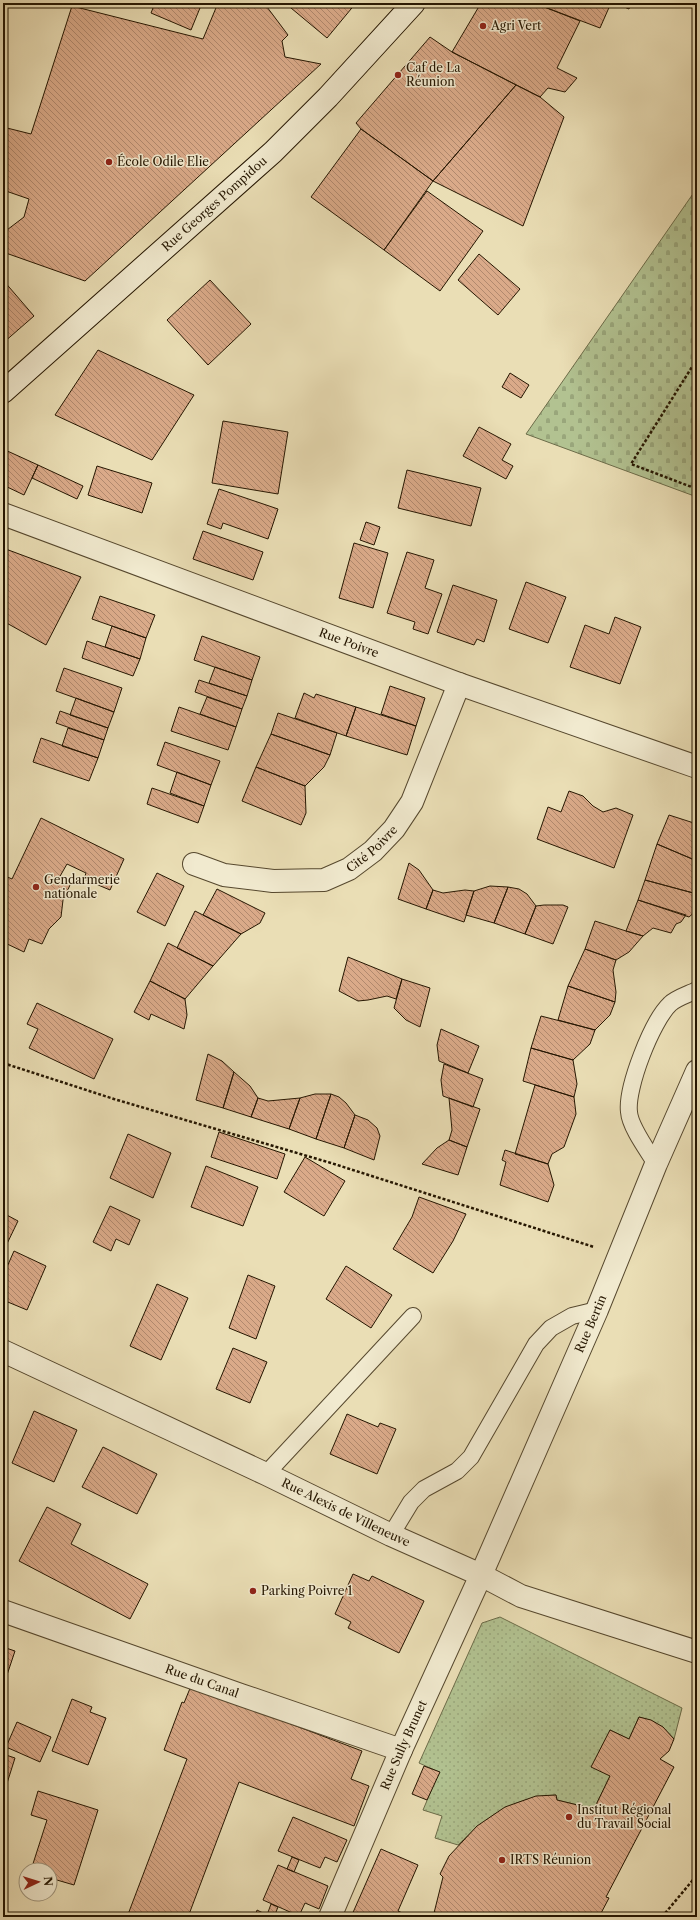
<svg xmlns="http://www.w3.org/2000/svg" width="700" height="1920" viewBox="0 0 700 1920" font-family="'Libre Caslon Text',serif">
  <style>
    .grass { fill: url(#grass-dots); stroke: #6c6c49 }
    .cemetery { fill: url(#cemetery-stones); stroke: #6c6c49 }
    .building { fill: url(#building-back-hatch); stroke: #251601 }
    .lines { fill: none; stroke-linecap: round; stroke-linejoin: round }
    .lane-casing { stroke: #56482e; stroke-width: 18 }
    .street-casing { stroke: #56482e; stroke-width: 24 }
    .secondary-casing { stroke: #251601; stroke-width: 24 }
    .path { stroke: #251601; stroke-width: 2.5; stroke-dasharray: 3 2; stroke-linecap: butt }
    .lane { stroke: #f1eacf; stroke-width: 16 }
    .street { stroke: #f1eacf; stroke-width: 22 }
    .secondary { stroke: #f1eacf; stroke-width: 22 }
    .poi-dot { fill: #8f2418; stroke: #f1eacf; stroke-width: 1.5 }
    .labels { text-anchor: middle; stroke-width: 3; stroke-linejoin: round; paint-order: stroke }
    .poi-label { font-size: 12px; fill: #251601; stroke: #f1eacf; text-anchor: start }
    .street-label { font-size: 12px; fill: #251601; stroke: #f1eacf }
  </style>
  <defs>
    <pattern id="grass-dots" width="8" height="8" patternUnits="userSpaceOnUse"><rect width="8" height="8" fill="#b2c291"/><path d="M2 2h.1M6 6h.1" fill="none" stroke="#99a67b" stroke-width="1.8" stroke-linecap="round"/></pattern>
    <pattern id="cemetery-stones" width="16" height="16" patternUnits="userSpaceOnUse"><rect width="16" height="16" fill="#b2c291"/><path d="M2 7V4a2 2 0 0 1 4 0v3zM10 15v-3a2 2 0 0 1 4 0v3z" fill="#99a67b"/></pattern>
    <pattern id="building-back-hatch" width="6" height="6" patternUnits="userSpaceOnUse"><rect width="6" height="6" fill="#daaa89"/><path d="M-1 5l2 2M0 0l6 6M5-1l2 2" fill="none" stroke="#b1896e"/></pattern>
  </defs>
  <rect width="100%" height="100%" fill="#eadeb5"/>
  <filter id="stains"><feTurbulence type="fractalNoise" baseFrequency=".005" numOctaves="4"/><feColorMatrix values="0 0 0 0 .2 0 0 0 0 .09 0 0 0 0 .02 0 0 0 .5 -.17"/></filter>
  <radialGradient id="worn" r=".72"><stop offset=".6" stop-color="#630" stop-opacity="0"/><stop offset="1" stop-color="#630" stop-opacity=".3"/></radialGradient>
  <path class="grass" d="M500,1617L682,1708L674,1739C663,1727 655,1721 639,1717L629,1739L610,1730V1776L594,1809L557,1800L556,1795C514,1797 487,1816 458,1845L435,1838L442,1816L423,1810L439,1772L419,1763L482,1623Z"/>
  <path class="cemetery" d="M697,188V497L526,434Z"/>
  <path class="building" d="M155,3H202L191,30L151,13Z
    M218,3H238L248,8L256,3H264L288,35L282,41L285,57L321,64L85,281L3,252V233L24,217L29,199L3,190V127L31,134L72,6L203,39Z
    M285,3H356L327,38Z
    M481,3H534L580,21L557,68L577,78L565,92L548,88L540,97L452,52Z
    M534,3H611L600,28Z
    M615,3H631L629,9Z
    M430,37L452,52L516,85L433,181L361,129L356,123Z
    M516,85L540,97L564,117L523,226L433,181Z
    M361,129L433,181L384,250L311,197Z
    M427,191L483,231L440,291L384,250Z
    M479,254L520,289L498,315L458,280Z
    M3,280L34,316L3,343Z
    M210,280L251,324L208,365L167,320Z
    M98,350L194,395L152,460L55,415Z
    M510,373L529,385L521,398L502,387Z
    M223,421L288,432L278,494L212,483Z
    M479,427L511,444L502,460L513,466L506,479L463,456Z
    M3,449L38,465L24,495L3,485Z
    M38,465L83,486L77,499L32,478Z
    M97,466L152,483L142,513L88,495Z
    M407,470L481,488L471,526L398,508Z
    M219,489L278,509L268,539L223,523L221,529L207,524Z
    M366,522L380,527L374,545L360,540Z
    M203,531L263,552L253,580L193,559Z
    M354,543L388,553L373,608L339,598Z
    M3,548L81,577L46,645L3,621Z
    M407,552L434,560L425,588L442,594L428,634L413,629L415,622L387,613Z
    M526,582L566,597L548,643L509,629Z
    M453,585L497,600L484,642L477,639L474,645L437,632Z
    M100,596L155,615L146,638L92,619Z
    M615,617L641,627L620,684L570,667L585,625L609,634Z
    M112,626L146,638L140,659L105,647Z
    M202,636L260,657L252,680L194,660Z
    M87,641L140,659L133,676L82,658Z
    M215,667L252,680L247,696L209,683Z
    M64,668L122,688L114,712L56,691Z
    M199,680L247,696L242,709L195,692Z
    M390,686L425,698L416,726L381,714Z
    M304,693L314,698L316,694L356,707L346,736L295,718Z
    M207,697L242,709L236,727L200,714Z
    M76,698L114,712L108,728L70,715Z
    M179,707L236,727L228,750L171,731Z
    M356,707L416,726L407,755L346,736Z
    M60,711L108,728L104,740L56,723Z
    M278,713L337,733L330,755L271,734Z
    M68,728L104,740L98,758L62,746Z
    M271,734L330,755L324,767L305,786L256,767Z
    M41,738L98,758L89,781L33,762Z
    M165,742L220,761L211,785L157,765Z
    M256,767L305,786L306,813L301,825L242,801Z
    M177,772L211,785L204,806L170,793Z
    M152,788L204,806L198,823L147,804Z
    M569,791L583,796L593,806L603,812L616,808L633,815L614,868L537,839L548,807L561,812Z
    M669,815L697,824V861L657,844Z
    M41,818L124,859L110,890L84,879L86,873L67,864L59,878L71,883L63,900L61,917L49,929L42,944L29,939L24,952L3,942V875L12,879Z
    M657,844L697,861V894L645,880Z
    M409,863L419,870L433,890L426,909L398,899Z
    M157,873L184,886L165,926L137,912Z
    M645,880L697,894V910L689,917L638,900Z
    M490,886L508,887L494,923L466,915L474,891Z
    M508,887L519,889L527,894L536,906L525,934L494,923Z
    M217,889L265,913L260,923L241,934L203,915Z
    M433,890L443,893L465,890L474,891L464,922L426,909Z
    M638,900L686,915L681,922L676,924L671,933L653,928L643,936L626,931Z
    M544,905H563L568,907L553,944L525,934L536,906Z
    M195,911L241,934L213,966L177,948Z
    M595,921L626,931L643,936L629,952L616,960L585,949Z
    M168,943L213,966L185,999L150,981Z
    M585,949L616,960L613,970L616,992L615,1002L568,986Z
    M348,957L402,979L396,999L387,996L368,1000L358,1001L339,991Z
    M402,979L430,988L420,1027L406,1020L394,1008Z
    M150,981L185,999L187,1015L184,1029L151,1014L149,1020L134,1012Z
    M568,986L615,1002L610,1015L595,1030L558,1020Z
    M37,1003L113,1039L94,1079L29,1048L38,1029L27,1024Z
    M541,1016L595,1030L590,1044L573,1060L531,1048Z
    M441,1029L479,1046L468,1073L439,1061L437,1045Z
    M531,1048L573,1060L577,1084L574,1097L523,1081Z
    M208,1054L222,1061L234,1072L223,1108L196,1100Z
    M444,1064L483,1079L473,1107L443,1096L441,1080Z
    M234,1072L250,1086L258,1098L251,1117L223,1108Z
    M535,1085L574,1097L576,1114L564,1147L552,1154L548,1164L515,1154Z
    M315,1094H331L316,1139L289,1129L300,1098Z
    M331,1094L339,1097L346,1103L355,1115L344,1148L316,1139Z
    M258,1098L268,1101L300,1098L289,1129L251,1117Z
    M449,1098L480,1109L467,1147L449,1140L452,1130Z
    M355,1115L368,1120L377,1128L380,1136L374,1160L344,1148Z
    M219,1132L285,1154L277,1179L211,1157Z
    M128,1134L171,1153L153,1198L110,1178Z
    M449,1140L467,1147L458,1175L422,1164L437,1148Z
    M505,1150L548,1164L554,1185L548,1202L500,1185L506,1162L502,1160Z
    M305,1157L345,1181L324,1216L284,1192Z
    M206,1166L258,1187L243,1226L191,1207Z
    M419,1197L466,1214L453,1241L433,1273L393,1249L412,1217Z
    M110,1206L140,1220L129,1245L116,1239L111,1251L93,1242Z
    M3,1213L18,1221L3,1252Z
    M14,1251L46,1266L27,1310L3,1300V1276Z
    M346,1266L392,1295L371,1328L326,1299Z
    M248,1275L275,1286L256,1339L229,1328Z
    M157,1284L188,1298L161,1360L130,1346Z
    M233,1348L267,1362L250,1403L216,1389Z
    M34,1411L77,1430L54,1482L12,1463Z
    M347,1414L378,1427L380,1423L396,1429L377,1474L330,1454Z
    M103,1447L157,1474L137,1514L82,1487Z
    M47,1507L81,1524L71,1544L148,1584L130,1619L19,1561Z
    M353,1574L369,1581L372,1576L424,1601L399,1653L348,1628L351,1622L335,1614Z
    M3,1647L15,1651L3,1687Z
    M191,1686L362,1751L351,1779L369,1786L354,1826L239,1782L188,1917H127L187,1759L164,1750L182,1702L184,1703Z
    M72,1699L92,1707L90,1712L106,1718L88,1765L52,1751Z
    M639,1717L651,1720L663,1727L674,1739L669,1751L660,1759L674,1767L606,1897L609,1898L599,1917H433L443,1877L440,1874L449,1856L477,1826L505,1807L536,1796L556,1795L557,1800L594,1809L610,1776L591,1767L610,1730L629,1739Z
    M17,1722L51,1737L40,1762L6,1747Z
    M3,1754L15,1758L3,1796Z
    M424,1766L440,1772L427,1800L412,1794Z
    M38,1791L98,1810L74,1885L50,1878V1870H31L47,1820L31,1815Z
    M293,1817L347,1840L337,1862L325,1857L320,1868L278,1851Z
    M381,1849L418,1865L398,1911L411,1917H351Z
    M292,1857L299,1860L294,1872L287,1869Z
    M278,1865L328,1886L319,1909L305,1903L299,1916L263,1900Z
    M271,1904L278,1907L274,1917L267,1915Z
    M257,1910L267,1915L273,1917H255Z"/>
  <g class="lines">
    <defs>
      <path id="lane" d="M656,1164C648,1151 630,1127 629,1112C626,1088 652,1021 670,1004C676,998 689,994 697,990
        M266,1474L413,1316
        M391,1535L411,1502L424,1489L457,1471L471,1457L536,1344L551,1328L572,1316L597,1310"/>
      <g id="street">
        <path id="s1" d="M3,514L459,684L697,767"/>
        <path id="s2" d="M194,864L224,875L273,881L324,880L349,869L373,851L394,829L412,802L459,684"/>
        <path id="s3" d="M3,1351L266,1474L391,1535L481,1575L521,1596L697,1652"/>
        <path id="s4" d="M3,1611L241,1695L401,1750"/>
        <path id="s5" d="M330,1917L401,1750L481,1575L597,1310L656,1164L697,1071"/>
      </g>
      <g id="secondary">
        <path id="s6" d="M3,392L273,152L328,97L414,3"/>
      </g>
    </defs>
    <use href="#lane" class="lane-casing"/>
    <use href="#street" class="street-casing"/>
    <use href="#secondary" class="secondary-casing"/>
    <path class="path" d="M697,359L631,464L697,489
      M3,1063L114,1099L331,1163L594,1247
      M662,1917L697,1875"/>
    <use href="#lane" class="lane"/>
    <use href="#street" class="street"/>
    <use href="#secondary" class="secondary"/>
  </g>
  <g class="poi-dot">
    <circle cx="483" cy="26" r="4"/>
    <circle cx="398" cy="75" r="4"/>
    <circle cx="109" cy="162" r="4"/>
    <circle cx="36" cy="887" r="4"/>
    <circle cx="253" cy="1591" r="4"/>
    <circle cx="569" cy="1817" r="4"/>
    <circle cx="502" cy="1860" r="4"/>
  </g>
  <g class="labels">
    <g class="poi-label">
      <text x="491" y="30">Agri Vert</text>
      <text x="406" y="72">Caf de La<tspan x="406" dy="14">Réunion</tspan></text>
      <text x="117" y="166">École Odile Elie</text>
      <text x="44" y="884">Gendarmerie<tspan x="44" dy="14">nationale</tspan></text>
      <text x="261" y="1595">Parking Poivre 1</text>
      <text x="577" y="1814">Institut Régional<tspan x="577" dy="14">du Travail Social</tspan></text>
      <text x="510" y="1864">IRTS Réunion</text>
    </g>
    <g class="street-label">
      <text dy="4" stroke="none"><textPath href="#s6" startOffset="283">Rue Georges Pompidou</textPath></text>
      <text dy="4" stroke="none"><textPath href="#s1" startOffset="369">Rue Poivre</textPath></text>
      <text dy="4" stroke="none"><textPath href="#s2" startOffset="190">Cité Poivre</textPath></text>
      <text dy="4" stroke="none"><textPath href="#s5" startOffset="648">Rue Bertin</textPath></text>
      <text dy="4" stroke="none"><textPath href="#s3" startOffset="379">Rue Alexis de Villeneuve</textPath></text>
      <text dy="4" stroke="none"><textPath href="#s4" startOffset="211">Rue du Canal</textPath></text>
      <text dy="4" stroke="none"><textPath href="#s5" startOffset="187">Rue Sully Brunet</textPath></text>
    </g>
  </g>
  <rect width="700" height="1920" fill="none" stroke="#eadeb5" stroke-width="16"/>
  <rect x="4" y="4" width="692" height="1912" fill="none" stroke="#251601" stroke-width="2"/>
  <rect x="8" y="8" width="684" height="1904" fill="none" stroke="#251601"/>
  <g transform="translate(38 1882) rotate(86)"><circle r="19" fill="#f1eacf" stroke="#9f957d"/>
  <path d="M0-3L7 15L0 10L-7 15Z" fill="#8f2418"/>
  <text y="-6" font-size="11" font-weight="bold" text-anchor="middle" fill="#251601">N</text>
  </g>
  <rect width="100%" height="100%" filter="url(#stains)"/>
  <rect width="100%" height="100%" fill="url(#worn)"/>
</svg>
